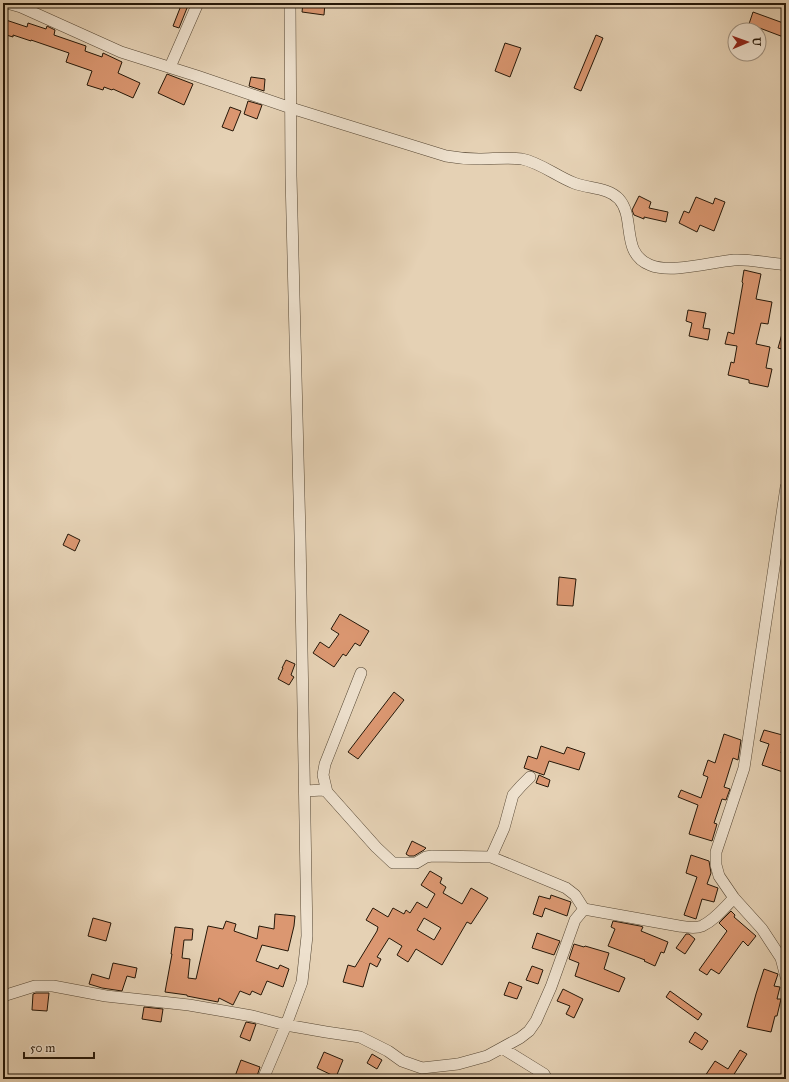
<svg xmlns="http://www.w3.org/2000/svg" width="789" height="1082" viewBox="0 0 789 1082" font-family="'IM FELL Great Primer',serif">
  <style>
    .building { fill: #db9771; stroke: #251708; fill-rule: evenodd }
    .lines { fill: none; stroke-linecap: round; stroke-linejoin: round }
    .minor-casing { stroke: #554633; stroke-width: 12 }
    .minor { stroke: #eee1ce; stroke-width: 11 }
  </style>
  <rect width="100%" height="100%" fill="#e5d1b4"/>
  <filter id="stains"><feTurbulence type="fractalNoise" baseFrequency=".005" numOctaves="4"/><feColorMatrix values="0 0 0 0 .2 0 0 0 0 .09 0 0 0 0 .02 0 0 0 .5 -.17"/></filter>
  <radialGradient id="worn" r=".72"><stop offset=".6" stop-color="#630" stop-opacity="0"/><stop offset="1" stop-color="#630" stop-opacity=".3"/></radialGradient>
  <path class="building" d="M182,3H189L179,28L173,26Z
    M303,3H325L324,15L302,12Z
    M753,12L786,24V38L749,24Z
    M6,20L27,27L28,23L46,29L47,26L55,30L54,35L86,46L85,51L102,57L103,53L122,62L118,73L140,83L133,98L113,89L112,90L104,87L103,90L87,85L92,71L66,62L69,53L31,40V41L13,35V37L3,34V29Z
    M596,35L603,38L581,91L574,88Z
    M505,43L521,48L510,77L495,71Z
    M167,74L193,84L184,105L158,93Z
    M251,77L265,79L264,91L249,86Z
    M248,101L262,105L257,119L244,114Z
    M230,107L241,111L233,131L222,127Z
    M639,196L651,202L649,208L668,212L666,222L644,217V219L634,215L632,210Z
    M696,197L713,204L715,198L725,202L714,231L700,225L697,232L679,223L684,211L689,213Z
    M744,270L761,274L756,299L772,302L768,324L761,323L756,344L770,347L766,368L772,369L768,387L749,383V380L728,375L731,362L734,363L737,346L725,344L728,332L734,334L743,283L742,282Z
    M688,310L706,313L703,328L710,329L708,340L689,336L692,323L686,321Z
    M784,327L786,328V350L778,348Z
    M68,534L80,540L75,551L63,545Z
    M559,577L576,579L573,606L557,605Z
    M340,614L369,631L360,646L355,643L346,656L343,654L334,667L313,653L320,642L329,648L339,634L331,629Z
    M286,660L295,664L291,675L294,677L289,685L278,679L283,668H282Z
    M394,692L404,700L358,759L348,752Z
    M764,730L786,736L781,753L786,755V773L762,765L769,744L760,741Z
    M724,734L741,740L738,760L733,758L724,787L730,789L726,800L722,799L714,823L717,824L712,841L689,834L698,805L678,797L681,790L701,798L708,777L703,775L708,760L715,763Z
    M541,746L564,754L567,747L585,753L579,770L549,761L544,775L524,768L528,756L537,759Z
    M539,775L550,780L548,787L536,783Z
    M412,841L426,848L424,850L414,856H409L406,854Z
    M691,855L709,861L711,873L707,884L718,888L714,902L702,899L696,919L684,915L697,877L686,873Z
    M430,871L442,878L440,883L446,887L443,893L462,904L471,888L488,898L471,924L467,922L442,965L416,949L408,962L397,955L402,946L389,938L377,957L381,959L377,967L370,963L363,987L343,982L348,965L355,967L377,931L378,927L366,920L373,908L388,917L393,908L404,914L406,910L410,913L417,902L427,908L435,894L421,885ZM424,918L441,928L434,940L417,930Z
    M551,895L571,902L567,916L545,908L542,917L533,914L539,896L550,899Z
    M731,911L735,915L734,917L756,936L748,946L743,941L719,974L711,969L707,975L699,970L727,931L719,923Z
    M275,914L295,916L294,926L288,951L262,945L256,961L278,969L280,965L289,969L283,987L267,981L261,995L252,991L250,995L240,991L233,1005L219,998L218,1002L187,996V995L165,992L172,954H171L175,927L193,929L192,940H184L182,958L190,959L188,978L196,979L208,926L223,929L226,921L236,924L234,931L257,939L259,926L274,929Z
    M93,918L111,923L106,941L88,936Z
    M613,921L640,926L643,927L641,931L668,942L664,953L661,952L655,966L644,961L645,960L608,946L615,929L611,927Z
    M537,933L560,941L554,955L532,948Z
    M686,934H689L695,939L685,954L676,948Z
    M574,944L584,947L585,946L609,953L604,969L625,978L619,992L575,976L579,963L569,959Z
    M113,963L137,968L135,978L127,976L122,991L102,988L89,984L92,974L109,979Z
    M532,966L543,970L538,984L526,980Z
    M764,969L778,974L774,986L780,987L777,999H781L777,1016H775L771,1032L747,1027L756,994Z
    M509,982L522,987L517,999L504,995Z
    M563,989L583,999L574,1018L566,1014L570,1006L557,1001Z
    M670,991L702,1014L698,1020L666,997Z
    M36,993H49L47,1011L32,1010L33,994Z
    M144,1007L163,1009L161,1022L142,1019Z
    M246,1022L256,1024L250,1041L240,1037Z
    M695,1032L708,1041L702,1050L689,1042Z
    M740,1050L747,1054L731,1079H703L715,1061L728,1069Z
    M324,1052L343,1060L336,1077L317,1068Z
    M372,1054L382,1060L377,1069L367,1063Z
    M241,1060L260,1067L256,1079H234Z"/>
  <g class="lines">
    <defs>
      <path id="minor" d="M7,3L21,7L121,52L197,76L291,108L446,156C457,158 468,159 479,159C493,159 508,157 522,159C541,163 556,176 574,183C589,189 608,187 619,199C636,218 620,253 650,265C671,274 711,262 734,260C749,259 765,263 780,264L786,265
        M170,67L198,3
        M786,487L744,768L716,852V865L719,876L734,898L762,929L781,958L786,977
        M305,791L323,790L327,792L376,847L393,863H416L426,857L432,856L491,857L566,888L575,895L584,909
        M327,792L323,775L325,764L361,673
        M491,857L504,828L513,795L521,786L530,777
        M3,996L35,986H53L106,996L189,1005L252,1016L286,1025L326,1032L360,1037L388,1051L402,1061L422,1068L458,1064L487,1056L520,1038L529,1031L536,1021L551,987L575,920L584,909L679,926C686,927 695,929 702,926C715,920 724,908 734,898
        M502,1048L544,1074L547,1079
        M263,1079L286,1025L302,982L307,936L300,536L291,176L290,3"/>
    </defs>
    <use href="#minor" class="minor-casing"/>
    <use href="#minor" class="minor"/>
  </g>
  <rect width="789" height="1082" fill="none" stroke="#e5d1b4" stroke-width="16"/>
  <rect x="4" y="4" width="781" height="1074" fill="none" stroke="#251708" stroke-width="2"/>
  <rect x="8" y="8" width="773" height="1066" fill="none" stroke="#251708"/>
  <g transform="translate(747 42) rotate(88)"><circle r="19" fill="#eee1ce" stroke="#9e907f"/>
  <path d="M0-3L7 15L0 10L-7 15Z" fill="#8f2418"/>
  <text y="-6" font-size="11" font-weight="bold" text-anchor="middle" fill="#251708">U</text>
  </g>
  <path d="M24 1052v6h70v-6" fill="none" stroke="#251708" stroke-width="2"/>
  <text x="30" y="1052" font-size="12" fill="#251708" stroke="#eee1ce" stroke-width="3" paint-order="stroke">50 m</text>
  <rect width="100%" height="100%" filter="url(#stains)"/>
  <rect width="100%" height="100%" fill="url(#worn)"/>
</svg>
